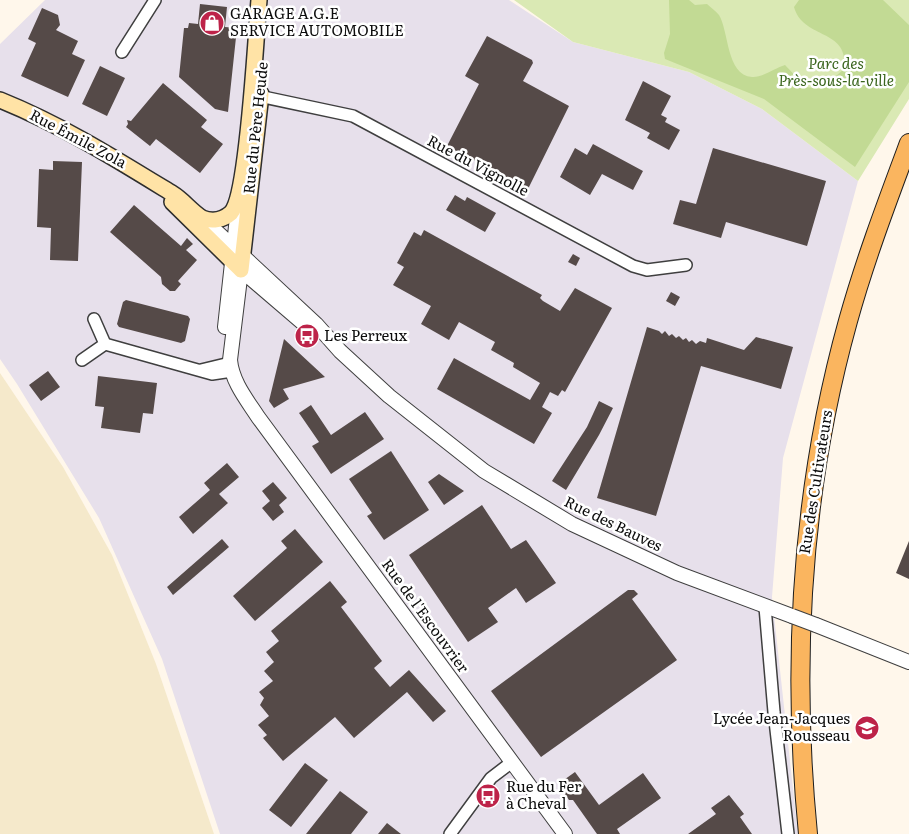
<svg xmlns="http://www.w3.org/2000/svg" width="909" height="834" viewBox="0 0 909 834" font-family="Literata,serif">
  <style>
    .industrial { fill: #e7e0eb }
    .farmland { fill: #f5e9cb }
    .green { fill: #dae9b4 }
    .forest { fill: #c2da94 }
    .building { fill: #554a48 }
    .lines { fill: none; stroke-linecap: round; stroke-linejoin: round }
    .minor-casing { stroke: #3f3f3f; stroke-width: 14 }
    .tertiary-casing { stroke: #3f3f3f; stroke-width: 16 }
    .secondary-casing { stroke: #2e2e2e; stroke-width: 18 }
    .primary-casing { stroke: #1d1d1d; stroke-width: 20 }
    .minor { stroke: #fff; stroke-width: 11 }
    .tertiary { stroke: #fff; stroke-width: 14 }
    .secondary { stroke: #ffe3a6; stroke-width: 15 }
    .primary { stroke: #fab55f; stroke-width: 18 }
    .tertiary-bridge-casing { stroke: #3f3f3f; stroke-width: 16; stroke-linecap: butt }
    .tertiary-bridge { stroke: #fff; stroke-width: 14 }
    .labels { text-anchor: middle; stroke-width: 5; stroke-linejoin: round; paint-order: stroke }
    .poi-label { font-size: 15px; fill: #0c0c0c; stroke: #fff; text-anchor: start }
    .park-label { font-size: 15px; font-style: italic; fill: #39641c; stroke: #fff }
    .street-label { font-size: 15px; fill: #0c0c0c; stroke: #fff }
  </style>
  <rect width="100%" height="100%" fill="#fff7eb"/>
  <path class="industrial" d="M45,0H509L573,42L689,72L762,109L858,181L783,458L772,597L798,834H220L162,659L99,518L17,384L0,359V44Z"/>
  <path class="farmland" d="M0,373L63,467L112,555L156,664L214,834H0Z"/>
  <path class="green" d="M514,0H909V99L858,181L762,109L689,72L573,42Z"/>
  <path class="forest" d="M669,0H689L695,5L707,4C711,8 716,11 719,15C729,31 726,75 752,77C762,78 775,68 785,65L806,87L821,89L844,69C850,28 803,40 794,7L799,0H883L909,25V82L855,167L764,99L665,59L664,53L670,34Z"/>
  <path class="building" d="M200,4L227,7L225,27L237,28L228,112L215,109L179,77L184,28H188L189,23L198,24Z
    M42,8L58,15L60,25L56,30L78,41L72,54L85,60L68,97L21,76L36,43L28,39Z
    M487,36L532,60L533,63L523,81L569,106L528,189L447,146L479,84L465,76Z
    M100,66L125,78L107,116L82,104Z
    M643,81L671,96L661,115L667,118L665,122L680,130L669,150L647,138L650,133L625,120Z
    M163,83L207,120L201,127L223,144L200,173L156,139L150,146L126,127L128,124L127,120L131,121Z
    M593,144L643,171L633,190L602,174L590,195L560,177L575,148L587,155Z
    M713,148L826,181L807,246L726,222L721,238L673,224L680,200L696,204Z
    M53,161L82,162L78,261L50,260L51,228L37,227L39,169L53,170Z
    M455,195L465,201L467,197L496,213L485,232L446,210Z
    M134,205L181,246L187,238L193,244L186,250L197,260L178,281L181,284L175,291H170L162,284L161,277L110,232Z
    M424,230L542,295L540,298L543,301L560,311L575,288L612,308L565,392L562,390L558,396L550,392L542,407L552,413L534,444L437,389L454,358L530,400L540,383L513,367L514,363L491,350L495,342L459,322L449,340L421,324L431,306L393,285L404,267L397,263L414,232L421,236Z
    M573,254L580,258L576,266L568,262Z
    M671,292L680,297L675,306L666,301Z
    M126,300L188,316L190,319L185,341L181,343L119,327L117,324L123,302Z
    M647,327L659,331L662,334L665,331L669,336L672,334L676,338L679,336L683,340L686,338L689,342L692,340L696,344L700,341L706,343L707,338L744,350L756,337L793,347L781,389L701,366L656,516L597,498Z
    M284,339L325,377L283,389L289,399L274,408L269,401Z
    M48,371L60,387L41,401L29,385Z
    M98,376L157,383L153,414L143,413L140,433L101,428L104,407L95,406Z
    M599,401L613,408L599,435L566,490L552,481L587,427Z
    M311,405L331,435L365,412L384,439L331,474L312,446L319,442L299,413Z
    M391,451L429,510L384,540L367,516L372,513L349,479Z
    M227,463L239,477L219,494L228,503L193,534L179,517L210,490L204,483Z
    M439,474L464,491L444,505L428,482Z
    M273,482L287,498L279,505L284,512L273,521L262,508L270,501L262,491Z
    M482,505L511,549L526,540L556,583L526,603L516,588L488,608L498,622L468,642L409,555Z
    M295,529L323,562L255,621L233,596L287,548L281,541Z
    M222,539L229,547L173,595L167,587Z
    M909,541V579L896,573Z
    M330,581L347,602L341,607L382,661L374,668L390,687L409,670L446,711L433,722L407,692L354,738L335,717L283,761L263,738L267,735L258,725L269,716L260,705L264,698L259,692L273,681L264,671L274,662L266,652L279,641L271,631Z
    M628,590H634L638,594L632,599L677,660L541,757L491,691Z
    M305,763L328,780L291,827L269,810Z
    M575,772L599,805L643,773L661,798L617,829L620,834H597L573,800H569L564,793L566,791L561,782Z
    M340,791L368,812L351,834H306Z
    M729,795L744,814L740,817L752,834H688L716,814L711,808Z
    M387,823L401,834H378Z"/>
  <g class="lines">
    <defs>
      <path id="minor" d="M122,52L155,0
        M254,95L353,116L633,266L647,270L686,265
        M94,319L105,344
        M82,360L105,344L212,374L232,371
        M201,370L230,363
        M765,607L774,712L788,834
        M450,834L491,778L512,762"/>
      <path id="tertiary" d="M201,217L316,324L340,351L389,396L484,471L572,524L677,573L792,616
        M241,270L230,360C232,382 247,400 258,417L565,834
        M241,270L311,330
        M225,327L239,199
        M816,625L909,662"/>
      <path id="secondary" d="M0,100C62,125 116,159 173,194C183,200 192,212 202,218C212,222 223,220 231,213C248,195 256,34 259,0
        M172,202L241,270
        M241,270L261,94"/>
      <path id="primary" d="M808,834C791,660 801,490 848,321C865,260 887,202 909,143"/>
    </defs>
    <use href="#minor" class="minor-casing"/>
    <use href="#tertiary" class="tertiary-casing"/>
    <use href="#secondary" class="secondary-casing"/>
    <use href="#primary" class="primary-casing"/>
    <use href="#minor" class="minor"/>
    <use href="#tertiary" class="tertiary"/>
    <use href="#secondary" class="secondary"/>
    <use href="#primary" class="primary"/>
    <defs>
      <path id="tertiary-bridge" d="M792,616L816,625"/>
    </defs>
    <use href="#tertiary-bridge" class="tertiary-bridge-casing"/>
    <use href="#tertiary-bridge" class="tertiary-bridge"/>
  </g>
  <defs>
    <symbol id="shop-disc" viewBox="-11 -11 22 22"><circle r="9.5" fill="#bd2349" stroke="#fff"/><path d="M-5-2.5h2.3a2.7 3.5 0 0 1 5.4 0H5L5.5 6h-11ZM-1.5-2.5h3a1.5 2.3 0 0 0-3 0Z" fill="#fff"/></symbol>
    <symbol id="bus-disc" viewBox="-11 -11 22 22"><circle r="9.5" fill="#bd2349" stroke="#fff"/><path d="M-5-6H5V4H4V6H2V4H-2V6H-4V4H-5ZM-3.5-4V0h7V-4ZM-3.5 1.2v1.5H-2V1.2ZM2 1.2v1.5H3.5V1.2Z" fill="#fff"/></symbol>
    <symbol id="school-disc" viewBox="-11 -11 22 22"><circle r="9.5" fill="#bd2349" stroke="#fff"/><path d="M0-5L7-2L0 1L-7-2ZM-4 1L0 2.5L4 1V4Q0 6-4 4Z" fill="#fff"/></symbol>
  </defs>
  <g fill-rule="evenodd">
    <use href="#shop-disc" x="198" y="9" width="28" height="28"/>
    <use href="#bus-disc" x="293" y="322" width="28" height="28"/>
    <use href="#school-disc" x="853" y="714" width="28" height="28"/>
    <use href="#bus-disc" x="474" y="782" width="28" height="28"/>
  </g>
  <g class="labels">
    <g class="poi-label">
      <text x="230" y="19">GARAGE A.G.E<tspan x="230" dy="17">SERVICE AUTOMOBILE</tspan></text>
      <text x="324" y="341">Les Perreux</text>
      <text x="850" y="724" text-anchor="end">Lycée Jean-Jacques<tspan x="850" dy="17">Rousseau</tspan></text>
      <text x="506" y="792">Rue du Fer<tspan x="506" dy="17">à Cheval</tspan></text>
    </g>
    <g class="park-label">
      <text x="836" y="69">Parc des<tspan x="836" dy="17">Près-sous-la-ville</tspan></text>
    </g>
    <g class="street-label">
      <text transform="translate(256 128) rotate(-84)" y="5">Rue du Père Heude</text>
      <text transform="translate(78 139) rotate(28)" y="5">Rue Émile Zola</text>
      <text transform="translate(478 166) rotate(28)" y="5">Rue du Vignolle</text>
      <text transform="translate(816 482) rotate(-81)" y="5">Rue des Cultivateurs</text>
      <text transform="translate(613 524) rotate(26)" y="5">Rue des Bauves</text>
      <text transform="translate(425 616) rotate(54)" y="5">Rue de l'Escouvrier</text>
    </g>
  </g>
</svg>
